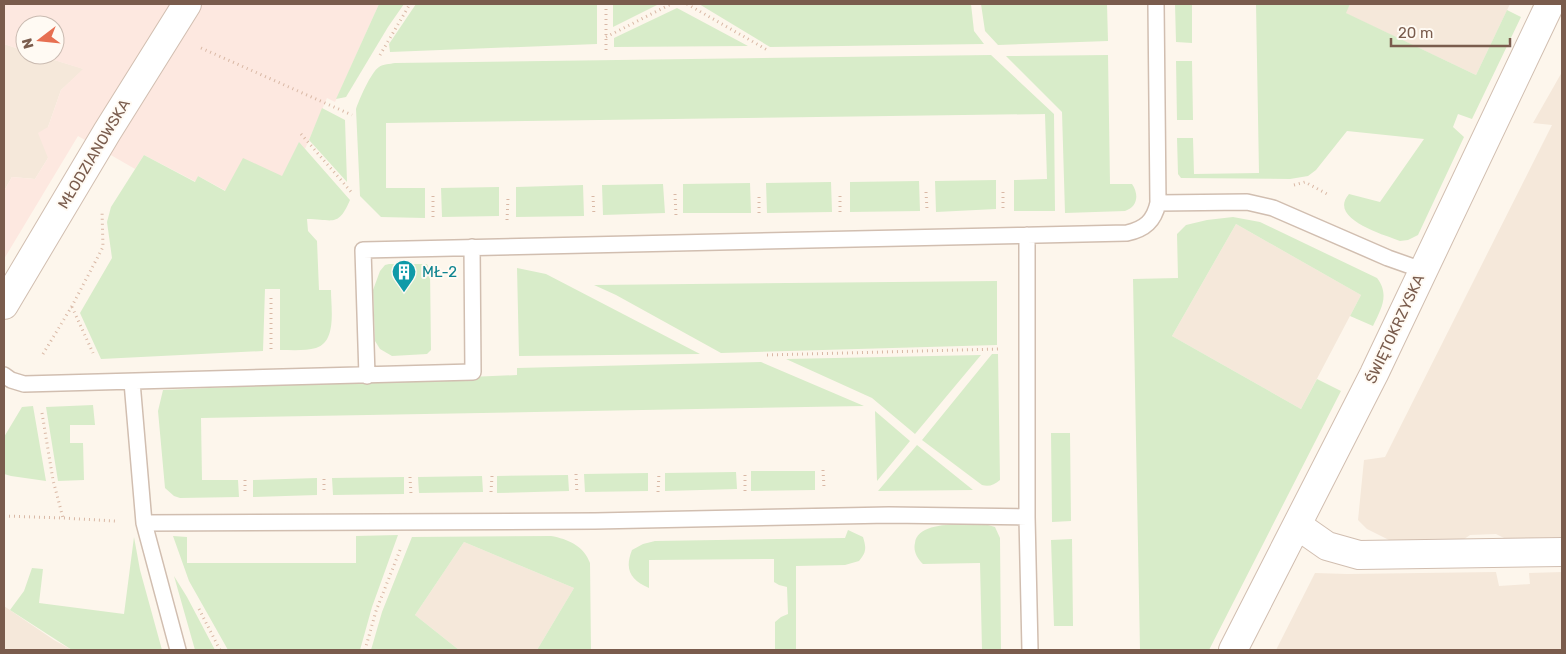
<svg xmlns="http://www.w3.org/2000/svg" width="1566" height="654" viewBox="0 0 1566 654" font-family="Rubik,sans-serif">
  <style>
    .residential { fill: #f5e8da }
    .commercial { fill: #fde8e0 }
    .green { fill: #d8ecc9 }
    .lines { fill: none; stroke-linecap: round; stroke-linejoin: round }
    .service-casing { stroke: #d1beb0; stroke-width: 18 }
    .minor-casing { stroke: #d1beb0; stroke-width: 30 }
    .path { stroke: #d9b8a5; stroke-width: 3; stroke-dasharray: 1 4; stroke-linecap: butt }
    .service { stroke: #fff; stroke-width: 15 }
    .minor { stroke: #fff; stroke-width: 28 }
    .labels { text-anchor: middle; stroke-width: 4; stroke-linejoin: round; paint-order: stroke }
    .street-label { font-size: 15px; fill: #7a5c4d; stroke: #fffaf3 }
    .culture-label { font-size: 15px; fill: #0d838f; stroke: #fffaf3; text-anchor: start }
  </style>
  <rect width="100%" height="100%" fill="#fdf6ec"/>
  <path class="residential" d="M1350,4H1510L1476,75L1345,13Z
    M4,44L25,51V55H38L84,69L61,90L48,127V158L35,179L12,177L4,191Z
    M1562,72V537L1506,539L1496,534L1470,535L1460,542L1395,543L1367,529L1358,520L1364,460L1385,457L1552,125L1533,123Z
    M1236,224L1361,295L1301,409L1172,336Z
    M464,542L574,588L537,650H459L415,615Z
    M1496,572L1499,586L1530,584L1529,573L1562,572V650H1276L1315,573L1347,574Z
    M4,606L54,640L72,650H4Z"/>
  <path class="commercial" d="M4,4H379L335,102L327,98L305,149L299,143L282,177L226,191L198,176L196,182L144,155L135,169L78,136L4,259V191L12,177L35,179L48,158L38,133L48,127L61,90L83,69L38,55H55V25H25V51L4,44Z"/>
  <path class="green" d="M379,4H404L388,27L346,97L336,99Z
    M416,4H597V44L390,52L389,44Z
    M613,4H659L613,27Z
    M699,4H971L974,31L984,44L770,47Z
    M981,4H1107L1108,41L998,45L985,31Z
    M1175,4H1192V43L1176,42Z
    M1256,4H1350L1346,13L1476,75L1507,10L1521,17L1472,119L1458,114L1453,127L1464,137L1418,235L1408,240L1400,241C1385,235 1327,219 1349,194L1380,202L1424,139L1347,131L1316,170L1308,176L1290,179L1181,178L1178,174L1177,138H1193L1194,174L1259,173Z
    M677,8L748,46L614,47V38Z
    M991,55L1054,114L1055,211H1014V180L1047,179L1045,114L386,123V188H425V218L381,217L360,196L356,109C359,100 371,72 379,67C383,64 390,64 395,63Z
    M1108,55L1110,184H1132C1139,194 1138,207 1125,211L1065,213L1062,112L1006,56Z
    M1176,61H1192L1193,120H1177Z
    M322,108L345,120L347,182L309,140Z
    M299,142L350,200C338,228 333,219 307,219L308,231L317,241L319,290H331C331,308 337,342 316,348C306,351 292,350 280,350V289H265L263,351L101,359L80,313L112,258L107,222L111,207L144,155L195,182L198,176L225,191L243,158L282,176Z
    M996,180V209L936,212L935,181Z
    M919,181L920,211L850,212V182Z
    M831,182L832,212L767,213L766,183Z
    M750,183L751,213H683V184Z
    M663,184L665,213L603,215L602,185Z
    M583,185L584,216L516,217V187Z
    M499,187V216L442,217L441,188Z
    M1233,217L1260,222L1377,278C1390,295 1381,309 1373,326L1350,316L1361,295L1236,224L1172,336L1301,409L1317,379L1341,391L1209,650H1140L1133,279L1178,278L1177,234L1186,225L1207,220Z
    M389,264H427L430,270L431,350L427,354L392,356L380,349L375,341L373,290L380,271L385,265Z
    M517,268L546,274L700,354L519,356Z
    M997,281V345L721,353L616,295L594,285Z
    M992,354H998L1000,480C994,485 989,487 982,485L922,440Z
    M981,355L915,434L872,398L786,359Z
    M761,362L864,406L201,418L202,480H238L239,497L180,498L174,496L165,488L158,411L163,390L517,375V368Z
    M93,405L95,425H70V443H83L84,480L58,481L46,407Z
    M33,406L46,481L11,476L4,474V437L22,407Z
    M875,411L910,441L877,481Z
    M1051,433H1070L1071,521L1052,522Z
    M917,445L973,490L878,491Z
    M751,471H815V490L751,491Z
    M736,472L737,489L665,491V473Z
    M648,473V491L585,492L584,474Z
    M568,475L569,491L497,493V476Z
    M482,476L483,492L419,493L418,477Z
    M404,477V494L333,495L332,478Z
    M317,478V495L253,497V480Z
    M988,525L995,527L1000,538L1001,650H982L980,563L923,564C917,558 913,551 915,543C918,519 970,525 988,525Z
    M848,530L863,537C866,547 867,552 859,561L845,565L796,566V650H775V622L781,617L788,614L787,587L779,585L774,582V559L649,560V588C631,580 624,570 632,550L643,544L655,541L845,538Z
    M398,535L372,607L360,650H228L189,581L173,536L187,537V563H356V536Z
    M551,536C568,539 584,546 590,563L591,650H537L574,588L464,542L415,615L459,650H371L382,612L412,537Z
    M134,537L140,570L162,650H72L10,610L24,591L32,568L43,569L39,603L124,614Z
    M1072,539L1073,626H1054L1051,540Z
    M174,576L187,597L215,650H195Z"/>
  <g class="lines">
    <defs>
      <path id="service" d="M1158,203L1247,202L1273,208L1388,258L1422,270
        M1027,235V517L1030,650
        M4,375L11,380L24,384L473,372L472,247
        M367,376L363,250L1127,233C1145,229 1154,221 1158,203L1156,4
        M132,382L144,523L178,650
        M144,523L595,521L889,515L1027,517"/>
      <path id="minor" d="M4,305L107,132L187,4
        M1297,525L1327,546L1359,555L1562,552
        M1233,650L1374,374L1550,4"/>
    </defs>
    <use href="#service" class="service-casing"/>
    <use href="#minor" class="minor-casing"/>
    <path class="path" d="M606,4V53
      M687,4L769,51
      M606,37L671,4
      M201,48L352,115
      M380,55L410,4
      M301,134L353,194
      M1294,185L1305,182L1327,194
      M926,192L927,209
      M675,194L676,216
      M433,196V221
      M593,196L594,216
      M1003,208V189
      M840,212V195
      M759,213V196
      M507,220L508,198
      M72,307L93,353
      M271,349V295
      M43,354L72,306L103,247L102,211
      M767,355L999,349
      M42,413L53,480L63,518
      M823,470L824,487
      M576,474L577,494
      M410,477L411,494
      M324,479V493
      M245,480V494
      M745,491V472
      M491,492L492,476
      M658,492L659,473
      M4,516L63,518L115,521
      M199,609L220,650
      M365,650L376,611L400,550"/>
    <use href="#service" class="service"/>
    <use href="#minor" class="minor"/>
  </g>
  <defs>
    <symbol id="building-pin" viewBox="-11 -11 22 30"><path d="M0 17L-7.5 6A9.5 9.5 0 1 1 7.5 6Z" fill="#0f9aa8" stroke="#fffaf3"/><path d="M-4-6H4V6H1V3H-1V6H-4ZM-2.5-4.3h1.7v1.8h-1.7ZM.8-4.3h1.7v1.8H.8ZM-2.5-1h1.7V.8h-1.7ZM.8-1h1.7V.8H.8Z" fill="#fff"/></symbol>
  </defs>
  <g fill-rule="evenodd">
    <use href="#building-pin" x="390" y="258" width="28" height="38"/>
  </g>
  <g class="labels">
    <g class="street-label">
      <text transform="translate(94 154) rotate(-59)" y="5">MŁODZIANOWSKA</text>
      <text transform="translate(1395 329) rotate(-65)" y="5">ŚWIĘTOKRZYSKA</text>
    </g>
    <g class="culture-label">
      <text x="422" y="277">MŁ-2</text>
    </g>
  </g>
  <rect width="1566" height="654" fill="none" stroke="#7a5c4d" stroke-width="10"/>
  <g transform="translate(40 40) rotate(254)"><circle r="24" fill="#fffaf3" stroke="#cabbb1"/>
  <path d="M0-4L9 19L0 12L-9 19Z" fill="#e76f51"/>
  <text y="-8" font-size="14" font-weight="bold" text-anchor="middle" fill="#7a5c4d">N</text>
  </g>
  <path d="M1391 38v8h119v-8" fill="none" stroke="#7a5c4d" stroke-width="2.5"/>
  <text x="1398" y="38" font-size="15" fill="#7a5c4d" stroke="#fffaf3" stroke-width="4" paint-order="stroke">20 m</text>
</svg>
